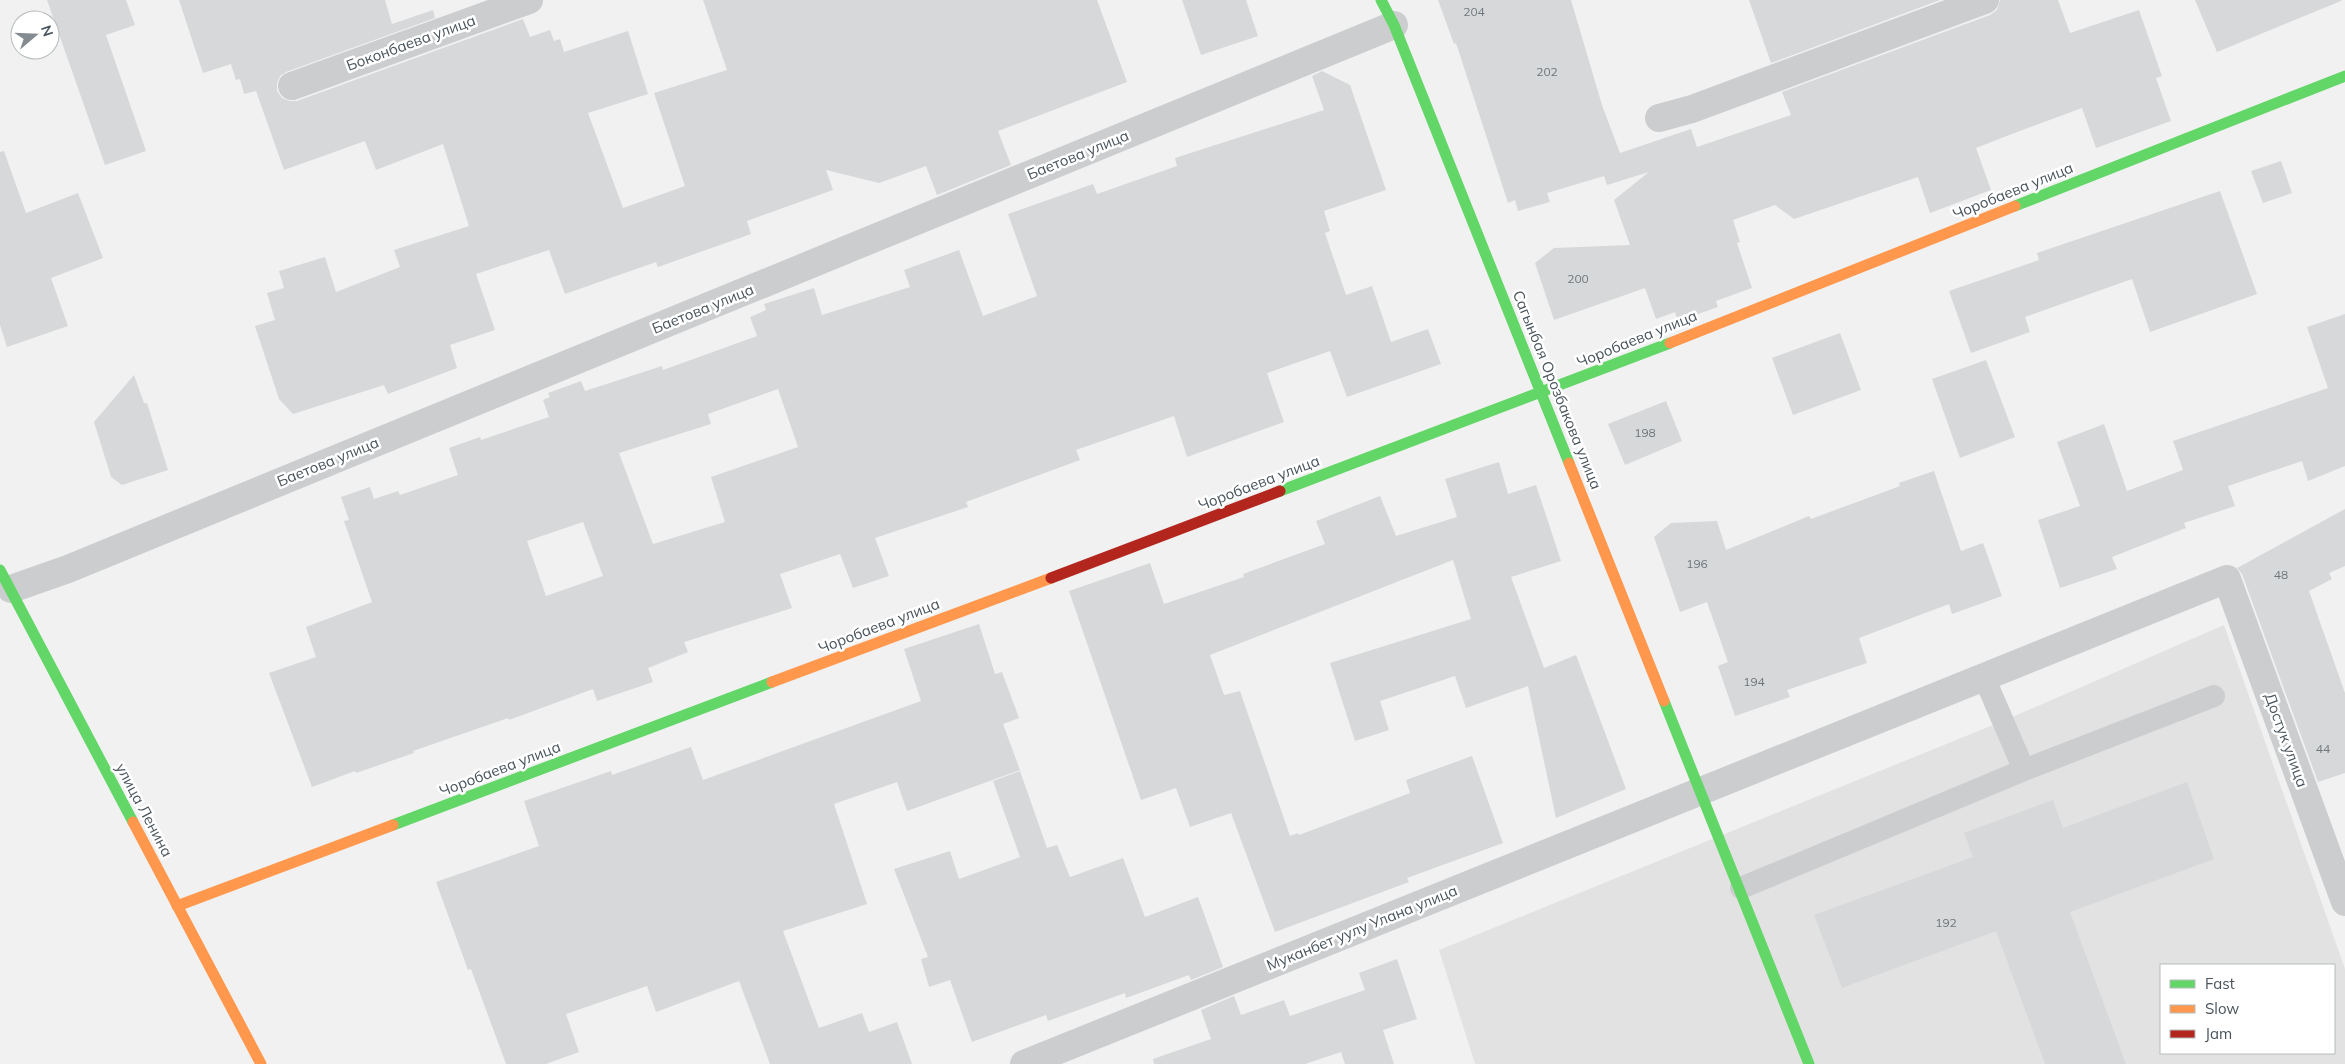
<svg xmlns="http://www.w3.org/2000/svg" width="2345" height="1064" viewBox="0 0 2345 1064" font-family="Mulish,sans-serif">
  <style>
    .education { fill: #e3e2e2; fill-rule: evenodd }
    .building { fill: #d7d8d9; fill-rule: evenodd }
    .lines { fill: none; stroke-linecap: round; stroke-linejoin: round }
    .lane { stroke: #cbcdcf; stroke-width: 22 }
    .street { stroke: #cbcdcf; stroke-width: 28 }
    .fast { stroke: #63d668; stroke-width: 11 }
    .slow { stroke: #ff974d; stroke-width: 11 }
    .jam { stroke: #b3261e; stroke-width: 11 }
    .labels { text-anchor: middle; stroke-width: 5; stroke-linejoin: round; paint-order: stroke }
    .number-label { font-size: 12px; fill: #6e767c }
    .street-label { font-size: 15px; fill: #49545c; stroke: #fff }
  </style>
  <rect width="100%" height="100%" fill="#f1f1f1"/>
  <path class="education" d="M2224,625L2345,969V1064H1475L1439,950L2003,721ZM2161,965H2334V1053H2161Z"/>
  <path class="building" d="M47,0H126L135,25L106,35L146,151L105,165Z
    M179,0H385L392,24L433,10L435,18L286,72L280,76L277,83V91L282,98L290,101H297L523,19L530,37L550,30L554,41L560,39L564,52L628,31L648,94L588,113L623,208L685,186L654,93L727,70L703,0H1097L1127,82L998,131L1011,165L937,195L926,166L879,183L826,170L833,190L747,221L751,234L658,267L656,262L565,294L549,250L476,274L495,330L450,345L457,368L388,394L384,385L293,414L279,399L255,326L275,320L267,293L284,288L279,271L325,257L336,292L400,267L394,250L469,226L443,144L376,170L365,141L284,170L256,91L244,94L240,79L236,80L231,64L203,73Z
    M1182,0H1246L1258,36L1201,55Z
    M1438,0H1571L1602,105L1620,153L1691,129L1697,147L1791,115L1782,92L1990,15L1997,10L2000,0H2058L2070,33L2139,10L2162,76L2156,78L2171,121L2096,148L2082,108L2017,132L1976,148L1991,190L1930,213L1918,177L1794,219L1775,205L1733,220L1740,242L1737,243L1752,288L1716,301L1718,307L1678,321L1675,312L1656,319L1645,288L1554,320L1535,263L1554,248L1630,245L1614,200L1649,172L1607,185L1604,176L1547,193L1550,202L1518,211L1515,200L1508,203L1456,43L1454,44Z
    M1749,0H1940L1771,63Z
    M2195,0H2341V1L2217,52Z
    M1322,71L1350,85L1386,190L1324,211L1330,231L1325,233L1346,295L1372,286L1391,342L1428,329L1441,364L1347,397L1330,351L1267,373L1284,422L1187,457L1174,416L1076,450L1080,460L966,502L968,507L875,538L889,576L853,588L840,554L780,574L792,608L684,642L688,652L648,668L653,682L597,701L593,689L509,720L508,718L413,751L414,753L356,773L355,771L312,787L269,673L316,657L306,627L372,602L344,521L349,520L341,497L370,487L374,499L398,491L400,495L458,475L449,448L480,437L481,440L549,417L543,400L550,397L548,393L581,381L585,391L662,366L663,370L757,336L750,317L766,310L764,304L814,288L822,315L910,287L904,270L959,250L983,316L1037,296L1008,214L1093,184L1097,194L1177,166L1175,158L1324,110L1312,76ZM778,389L798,447L711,477L725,522L653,544L619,453L711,424L708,414ZM583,522L603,576L546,596L527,541Z
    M4,151L26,213L78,193L103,258L51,278L68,326L7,347L0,325V152Z
    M2281,161L2292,193L2263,203L2251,171Z
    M2220,191L2257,294L2150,332L2132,279L2025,317L2030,332L1971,353L1949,291L2039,260L2037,253Z
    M2345,314V466L2308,481L2302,461L2228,486L2235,506L2184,523L2186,528L2112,557L2117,569L2060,588L2038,520L2080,506L2057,442L2104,424L2127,491L2183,470L2173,441L2328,388L2307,327Z
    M1840,333L1861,390L1793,415L1772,358Z
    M1986,360L2015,437L1960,458L1932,379Z
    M134,375L144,403H147L168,470L122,485L111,477L94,422Z
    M1666,401L1682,441L1625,465L1608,424Z
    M1499,462L1508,494L1536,485L1561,561L1511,577L1544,668L1576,655L1626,789L1556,818L1528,686L1466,708L1455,676L1380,701L1389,730L1355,741L1330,663L1471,619L1453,560L1210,655L1224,695L1240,691L1290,836L1298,833L1299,835L1410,793L1406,780L1472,756L1503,843L1407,878L1409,882L1275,932L1231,813L1190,827L1176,788L1141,800L1069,591L1150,563L1164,604L1244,577L1243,574L1325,544L1316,521L1380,496L1396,536L1457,517L1445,479Z
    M1934,471L1961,551L1983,543L2002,596L1952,614L1949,604L1859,638L1867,663L1787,690L1790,697L1735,716L1718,666L1728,662L1707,602L1680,612L1654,537L1671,523L1717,521L1726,550L1809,516L1811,519L1900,486L1899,483Z
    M2345,509V566L2329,573L2332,579L2309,591L2345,693V773L2318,782L2242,574L2237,568Z
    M979,624L995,674L1002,672L1019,718L1003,724L1020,770L907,811L897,782L834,804L867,904L783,931L819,1028L862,1013L869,1032L897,1022L912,1064H770L739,981L656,1012L647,986L566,1014L579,1052L546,1064H506L471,969L468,970L436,882L539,846L524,801L611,771L612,775L691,747L703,780L921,701L904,649Z
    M1020,771L1047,848L1057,845L1070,877L1123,858L1145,917L1198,897L1223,967L1191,980L1189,975L1126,998L1125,993L1048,1021L1046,1015L972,1042L950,980L929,987L921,959L928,957L894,869L950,851L959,879L1020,857L993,781Z
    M2187,782L2214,859L2070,912L2126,1064H2045L1996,931L1842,988L1814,915L1973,857L1964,833L2053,800L2063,828Z
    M1397,959L1417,1019L1383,1030L1394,1064H1345L1341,1052L1305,1064H1154L1153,1059L1211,1039L1201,1010L1234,996L1241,1015L1284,1000L1290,1016L1365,990L1359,973Z"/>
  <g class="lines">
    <path class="lane" d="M1984,677L2024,770
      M1741,888L2024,770L2214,696"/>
    <path class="street" d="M292,86L529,0
      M1659,118L1692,109L1985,0
      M11,589L68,569L1394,25
      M1024,1064L2227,579L2345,902"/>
    <path class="fast" d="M1381,0L1394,25L1569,463
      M2015,206L2345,76
      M1280,491L1670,343
      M0,570L133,822
      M1664,701L1809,1064
      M393,825L772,682"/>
    <path class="slow" d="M1670,343L2015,206
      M1569,463L1664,701
      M772,682L1051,578
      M133,822L261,1064
      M177,906L393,825"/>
    <path class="jam" d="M1051,578L1280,491"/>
  </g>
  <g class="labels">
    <g class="number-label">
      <text x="1474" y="16">204</text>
      <text x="1547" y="76">202</text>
      <text x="1578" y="283">200</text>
      <text x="1645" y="437">198</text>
      <text x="1697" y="568">196</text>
      <text x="2281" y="579">48</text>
      <text x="1754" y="686">194</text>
      <text x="2323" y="753">44</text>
      <text x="1946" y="927">192</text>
    </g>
    <g class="street-label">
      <text transform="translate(411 43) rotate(-20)" y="5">Боконбаева улица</text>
      <text transform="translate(1078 155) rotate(-22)" y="5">Баетова улица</text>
      <text transform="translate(2013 191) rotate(-22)" y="5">Чоробаева улица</text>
      <text transform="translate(703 309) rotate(-22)" y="5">Баетова улица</text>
      <text transform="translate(1637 339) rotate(-22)" y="5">Чоробаева улица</text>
      <text transform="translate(1557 390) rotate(68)" y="5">Сагынбая Орозбакова улица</text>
      <text transform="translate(328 462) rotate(-22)" y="5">Баетова улица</text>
      <text transform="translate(1259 483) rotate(-21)" y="5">Чоробаева улица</text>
      <text transform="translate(879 626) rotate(-21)" y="5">Чоробаева улица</text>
      <text transform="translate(2286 740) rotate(70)" y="5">Достук улица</text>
      <text transform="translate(500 769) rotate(-21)" y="5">Чоробаева улица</text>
      <text transform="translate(144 810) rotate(62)" y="5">улица Ленина</text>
      <text transform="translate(1362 928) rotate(-22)" y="5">Муканбет уулу Улана улица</text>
    </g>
  </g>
  <rect x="2160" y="964" width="175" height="90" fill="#ffffff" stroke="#b6bbbe"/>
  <rect x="2170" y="980" width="25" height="8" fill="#63d668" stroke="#b6bbbe"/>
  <text x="2205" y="989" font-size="15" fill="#49545c">Fast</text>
  <rect x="2170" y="1005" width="25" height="8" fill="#ff974d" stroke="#b6bbbe"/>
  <text x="2205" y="1014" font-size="15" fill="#49545c">Slow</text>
  <rect x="2170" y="1030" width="25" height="8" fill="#b3261e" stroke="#b6bbbe"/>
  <text x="2205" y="1039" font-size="15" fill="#49545c">Jam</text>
  <g transform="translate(35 35) rotate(71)"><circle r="24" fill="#ffffff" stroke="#b6bbbe"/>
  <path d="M0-4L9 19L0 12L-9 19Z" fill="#848b90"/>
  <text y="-8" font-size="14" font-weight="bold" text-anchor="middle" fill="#49545c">N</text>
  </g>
</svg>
